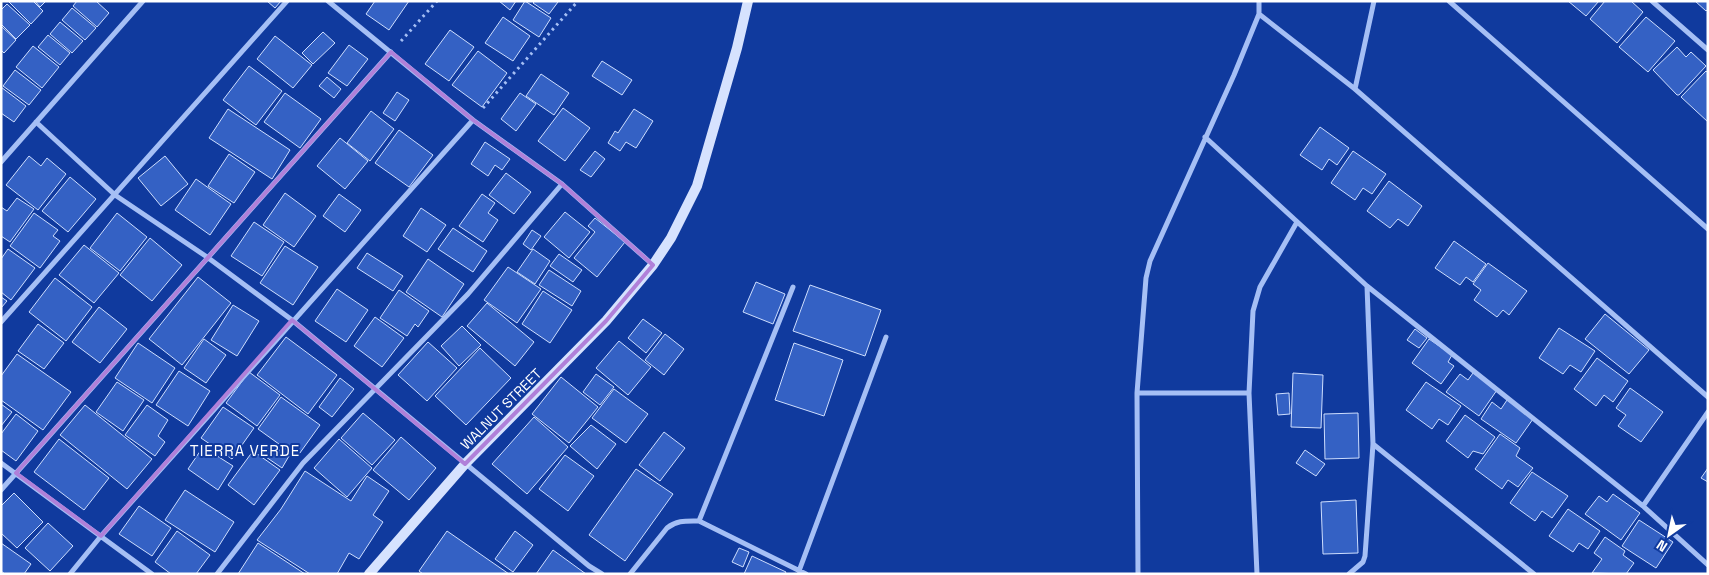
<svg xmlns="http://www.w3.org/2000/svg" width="1709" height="575" viewBox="0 0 1709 575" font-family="'Space Grotesk',sans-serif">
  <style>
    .building { fill: #3461c4; stroke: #cedefe }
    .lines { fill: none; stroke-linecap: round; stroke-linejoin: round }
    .path { stroke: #a5bff5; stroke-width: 3; stroke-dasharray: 2.5 4; stroke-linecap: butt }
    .street { stroke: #a5bff5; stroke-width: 5 }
    .secondary { stroke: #d6e2fe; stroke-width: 10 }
    .marked { fill: none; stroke: #b080d9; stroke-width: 4; stroke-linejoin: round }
    .labels { text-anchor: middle; stroke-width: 4; stroke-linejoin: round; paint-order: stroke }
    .street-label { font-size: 14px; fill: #fff; stroke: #103a9e }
    .neighbourhood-label { font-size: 15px; letter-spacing: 1px; fill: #fff; stroke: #103a9e }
  </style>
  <rect width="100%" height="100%" fill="#103a9e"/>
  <path class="building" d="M8,1H33L43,11L31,24Z
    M35,1H46L40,7Z
    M77,1H96L109,13L97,27L73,6Z
    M267,1H281L275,8Z
    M375,1H409L389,30L366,14Z
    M499,1H516L510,10Z
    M525,1L551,18L539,37L513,20Z
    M535,1H557L558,2L549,14L533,3Z
    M1568,1H1599L1586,16Z
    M1605,1H1631L1643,12L1617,43L1590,19Z
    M1695,1H1708V9L1706,11Z
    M7,4L30,25L16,39L1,24V10Z
    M72,8L96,28L85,40L62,20Z
    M503,17L530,36L513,61L485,43Z
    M1646,17L1675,41L1648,72L1619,47Z
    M60,22L83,41L72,53L50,34Z
    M1,26L16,40L4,53L1,50Z
    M450,30L474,47L449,81L425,64Z
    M323,32L335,43L313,64L302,53Z
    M48,35L70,53L60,65L38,47Z
    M275,36L312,65L293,88L257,59Z
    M349,45L368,59L347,86L328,73Z
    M33,46L59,67L42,88L16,67Z
    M1677,47L1686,57L1691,52L1706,66L1679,95H1677L1653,70Z
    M478,51L507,73L482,107L452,85Z
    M602,61L632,80L622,95L592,76Z
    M249,66L282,91L256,125L223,100Z
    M15,70L41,90L29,105L3,86Z
    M1706,71L1708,73V122L1681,97Z
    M541,74L569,93L554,115L526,96Z
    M327,77L341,89L334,98L319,86Z
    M1,87L26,106L14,122L1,113Z
    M397,92L409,100L395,121L383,113Z
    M285,93L321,119L300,148L264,122Z
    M520,93L536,104L516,131L501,119Z
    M563,108L590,128L565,161L538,141Z
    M228,109L290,150L272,179L209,138Z
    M634,109L653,121L636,148L626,142L620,151L608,143L615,131L618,133Z
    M371,111L394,129L370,161L347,143Z
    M1320,127L1349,148L1337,165L1329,159L1322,170L1300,155Z
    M399,130L433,155L409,187L375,163Z
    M340,138L368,161L345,189L317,166Z
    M485,142L510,159L502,170L495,165L488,176L471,164Z
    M595,151L605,159L591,177L580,170Z
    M1353,151L1386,174L1372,194L1363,188L1355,200L1331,183Z
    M229,154L255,172L234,203L208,186Z
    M29,156L41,166L47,158L66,174L38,210L6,185Z
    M165,156L188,184L161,206L138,178Z
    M506,173L531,192L514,214L489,195Z
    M70,177L96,199L68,232L42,211Z
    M196,179L231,204L210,235L175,210Z
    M1389,181L1422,206L1408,226L1398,219L1390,228L1367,211Z
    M285,193L316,216L294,247L263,225Z
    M339,194L361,210L345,232L323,216Z
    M482,194L495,203L488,213L498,220L483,242L459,226Z
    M17,198L34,209L10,242L1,236V207L7,211Z
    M421,208L446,225L427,252L403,236Z
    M565,212L590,232L569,258L544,237Z
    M34,213L58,230L53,236L60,241L40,268L10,246Z
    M117,213L147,237L120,271L90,248Z
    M595,218L625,242L597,277L574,258L595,232L588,226Z
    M254,222L284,242L262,276L231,256Z
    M453,228L487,251L473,272L438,249Z
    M532,230L541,236L531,250L523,244Z
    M150,238L182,265L152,301L120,275Z
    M1454,241L1486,264L1473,282L1466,277L1460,285L1435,268Z
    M84,245L119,273L94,303L59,275Z
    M285,246L318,267L293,305L260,283Z
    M8,249L35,268L11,300L1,292V259Z
    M533,249L550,261L535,284L517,272Z
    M367,253L403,276L393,291L357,268Z
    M559,254L582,270L573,282L550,266Z
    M428,259L464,284L442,317L406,292Z
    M1488,263L1527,291L1509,315L1503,310L1497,317L1474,300L1481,290L1473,284Z
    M508,267L541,289L517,323L484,300Z
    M549,270L581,291L572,306L539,285Z
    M198,277L231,303L182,365L149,339Z
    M55,278L92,307L66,341L29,312Z
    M756,282L785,294L773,324L743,312Z
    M810,285L881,310L865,356L793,331Z
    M337,289L368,310L346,342L315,321Z
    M399,290L429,311L418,327L415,324L407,336L380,318Z
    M543,291L572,310L550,343L522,324Z
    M1,297L7,301L1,308Z
    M487,303L534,342L515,366L467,326Z
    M233,305L259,321L237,356L211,340Z
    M99,307L127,329L100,363L72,342Z
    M1605,314L1649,350L1629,374L1585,339Z
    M375,317L404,338L382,367L354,346Z
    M643,319L662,333L646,353L628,338Z
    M38,324L64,343L44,369L18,351Z
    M462,326L481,345L459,366L441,346Z
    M1559,328L1595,351L1581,372L1570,365L1563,374L1539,358Z
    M1415,329L1427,338L1419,348L1407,340Z
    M665,334L684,349L664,375L645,360Z
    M286,337L337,375L308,414L257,375Z
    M204,339L226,355L206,383L184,368Z
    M1429,339L1452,355L1448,362L1454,366L1441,384L1412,363Z
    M619,341L651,367L628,395L596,368Z
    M428,342L457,368L427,401L398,375Z
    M138,343L175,368L152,403L115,378Z
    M794,343L843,360L824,416L775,400Z
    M480,348L511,378L466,425L435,396Z
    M17,354L71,392L43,430L1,400V376Z
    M1597,358L1628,381L1613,402L1604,395L1596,406L1574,389Z
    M179,371L210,391L188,426L156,405Z
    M249,372L280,395L257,426L226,403Z
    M1293,373L1323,375L1321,428L1291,427Z
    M1473,373L1497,390L1479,416L1446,392L1460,374L1468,380Z
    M596,374L614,387L600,405L583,392Z
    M561,377L598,407L569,443L532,414Z
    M340,378L354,389L332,417L319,407Z
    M117,382L144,400L123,431L96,412Z
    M1426,382L1461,406L1448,425L1439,419L1432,429L1406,410Z
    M1630,388L1663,412L1641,442L1618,426L1626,415L1616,408Z
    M614,389L648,414L626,443L592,418Z
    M1289,393L1290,414L1278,415L1276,394Z
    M281,397L320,425L297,457L258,429Z
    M1507,400L1533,419L1516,443L1481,419L1492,402L1501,409Z
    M1,404L12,412L1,426Z
    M85,405L152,459L127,489L60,435Z
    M147,405L168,420L158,436L165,442L155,456L125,435Z
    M223,407L254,428L232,459L201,438Z
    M363,413L395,440L372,465L341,438Z
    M1358,413L1359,458L1325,459L1324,414Z
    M16,414L38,431L16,461L1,450V434Z
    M1465,415L1495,437L1483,454L1473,451L1468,458L1446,441Z
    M534,417L568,447L527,494L492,464Z
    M591,425L616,444L597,469L570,446Z
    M664,432L685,448L660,481L639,465Z
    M1500,434L1520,448L1516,456L1533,468L1518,487L1508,480L1502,489L1475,469Z
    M401,437L436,468L409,500L373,470Z
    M59,439L109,478L84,510L34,472Z
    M339,439L372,468L347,497L314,468Z
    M270,444L289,456L282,468L263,455Z
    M203,447L233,466L218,490L188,469Z
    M1305,450L1325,464L1316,476L1296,463Z
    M253,451L280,470L254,505L228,485Z
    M565,455L594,476L568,511L539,489Z
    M1708,468V482L1701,478Z
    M636,469L673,494L625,561L589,535Z
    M305,471L351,501L367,476L389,491L373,515L383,522L359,559L349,553L337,574H310L257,540L281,509Z
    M1532,472L1568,496L1552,518L1542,511L1535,521L1510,503Z
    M185,490L234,522L215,552L165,520Z
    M14,493L43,522L17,548L1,533V506Z
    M1613,494L1640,513L1621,540L1585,514L1599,496L1607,502Z
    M1356,500L1358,553L1323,554L1321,502Z
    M139,506L171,528L152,556L119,534Z
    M1568,509L1600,531L1588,549L1579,543L1573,552L1549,536Z
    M1639,520L1673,542L1656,568L1622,546Z
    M48,523L73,546L50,571L25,548Z
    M177,531L210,555L196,574H171L155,562Z
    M447,531L509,574H423L419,571Z
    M515,531L533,545L513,572L495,559Z
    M1605,537L1625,551L1623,555L1634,563L1626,574L1592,573L1602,559L1594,553Z
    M1,543L31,564L24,574H5L1,571Z
    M258,543L305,574H238Z
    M739,548L749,552L743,567L732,562Z
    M553,550L586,574H536Z
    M752,556L786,572L785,574H744Z"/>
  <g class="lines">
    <path class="path" d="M401,41L437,1
      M483,108L578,1"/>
    <path class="street" d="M328,1L473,120L562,184L653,265
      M1449,1L1708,229
      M1652,1L1708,50
      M1259,14L1355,89L1708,397
      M1355,89L1374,1
      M36,122L115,195L207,257L292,320L589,566L602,574
      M1205,137L1367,286L1643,506L1708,565
      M1,162L143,1
      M1,322L287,1
      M1137,393H1249
      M1373,444L1534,574
      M1,463L152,574
      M1,490L391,52
      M1643,506L1708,412
      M699,521L793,287
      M799,571L886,337
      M70,574L101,536L473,120
      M217,574L303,463L468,294L562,184
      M630,574L667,528C677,520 686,521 699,521L806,574
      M1138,574L1137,393L1146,278L1150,261L1234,75L1259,14V1
      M1257,574L1249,393L1253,311L1260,287L1297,222
      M1349,574L1363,562L1365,556L1373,444L1367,286"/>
    <path class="secondary" d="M369,574L465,464L606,321L653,265L671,238L697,186L737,48L748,1"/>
  </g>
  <path class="marked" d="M391,52L473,120L562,184L653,265L606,321L465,464L292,320L101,536L16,473Z"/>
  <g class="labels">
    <g class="street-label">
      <text transform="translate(501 409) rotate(-45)" y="5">WALNUT STREET</text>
    </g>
    <g class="neighbourhood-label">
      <text x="245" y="456">TIERRA VERDE</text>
    </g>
  </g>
  <rect width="1709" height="575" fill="none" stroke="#ffffff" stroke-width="5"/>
  <g transform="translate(1669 535) rotate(213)" stroke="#103a9e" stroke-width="4" paint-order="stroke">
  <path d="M0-4L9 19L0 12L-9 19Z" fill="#ffffff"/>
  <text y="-8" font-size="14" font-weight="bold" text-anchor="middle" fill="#ffffff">N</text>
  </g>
</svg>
